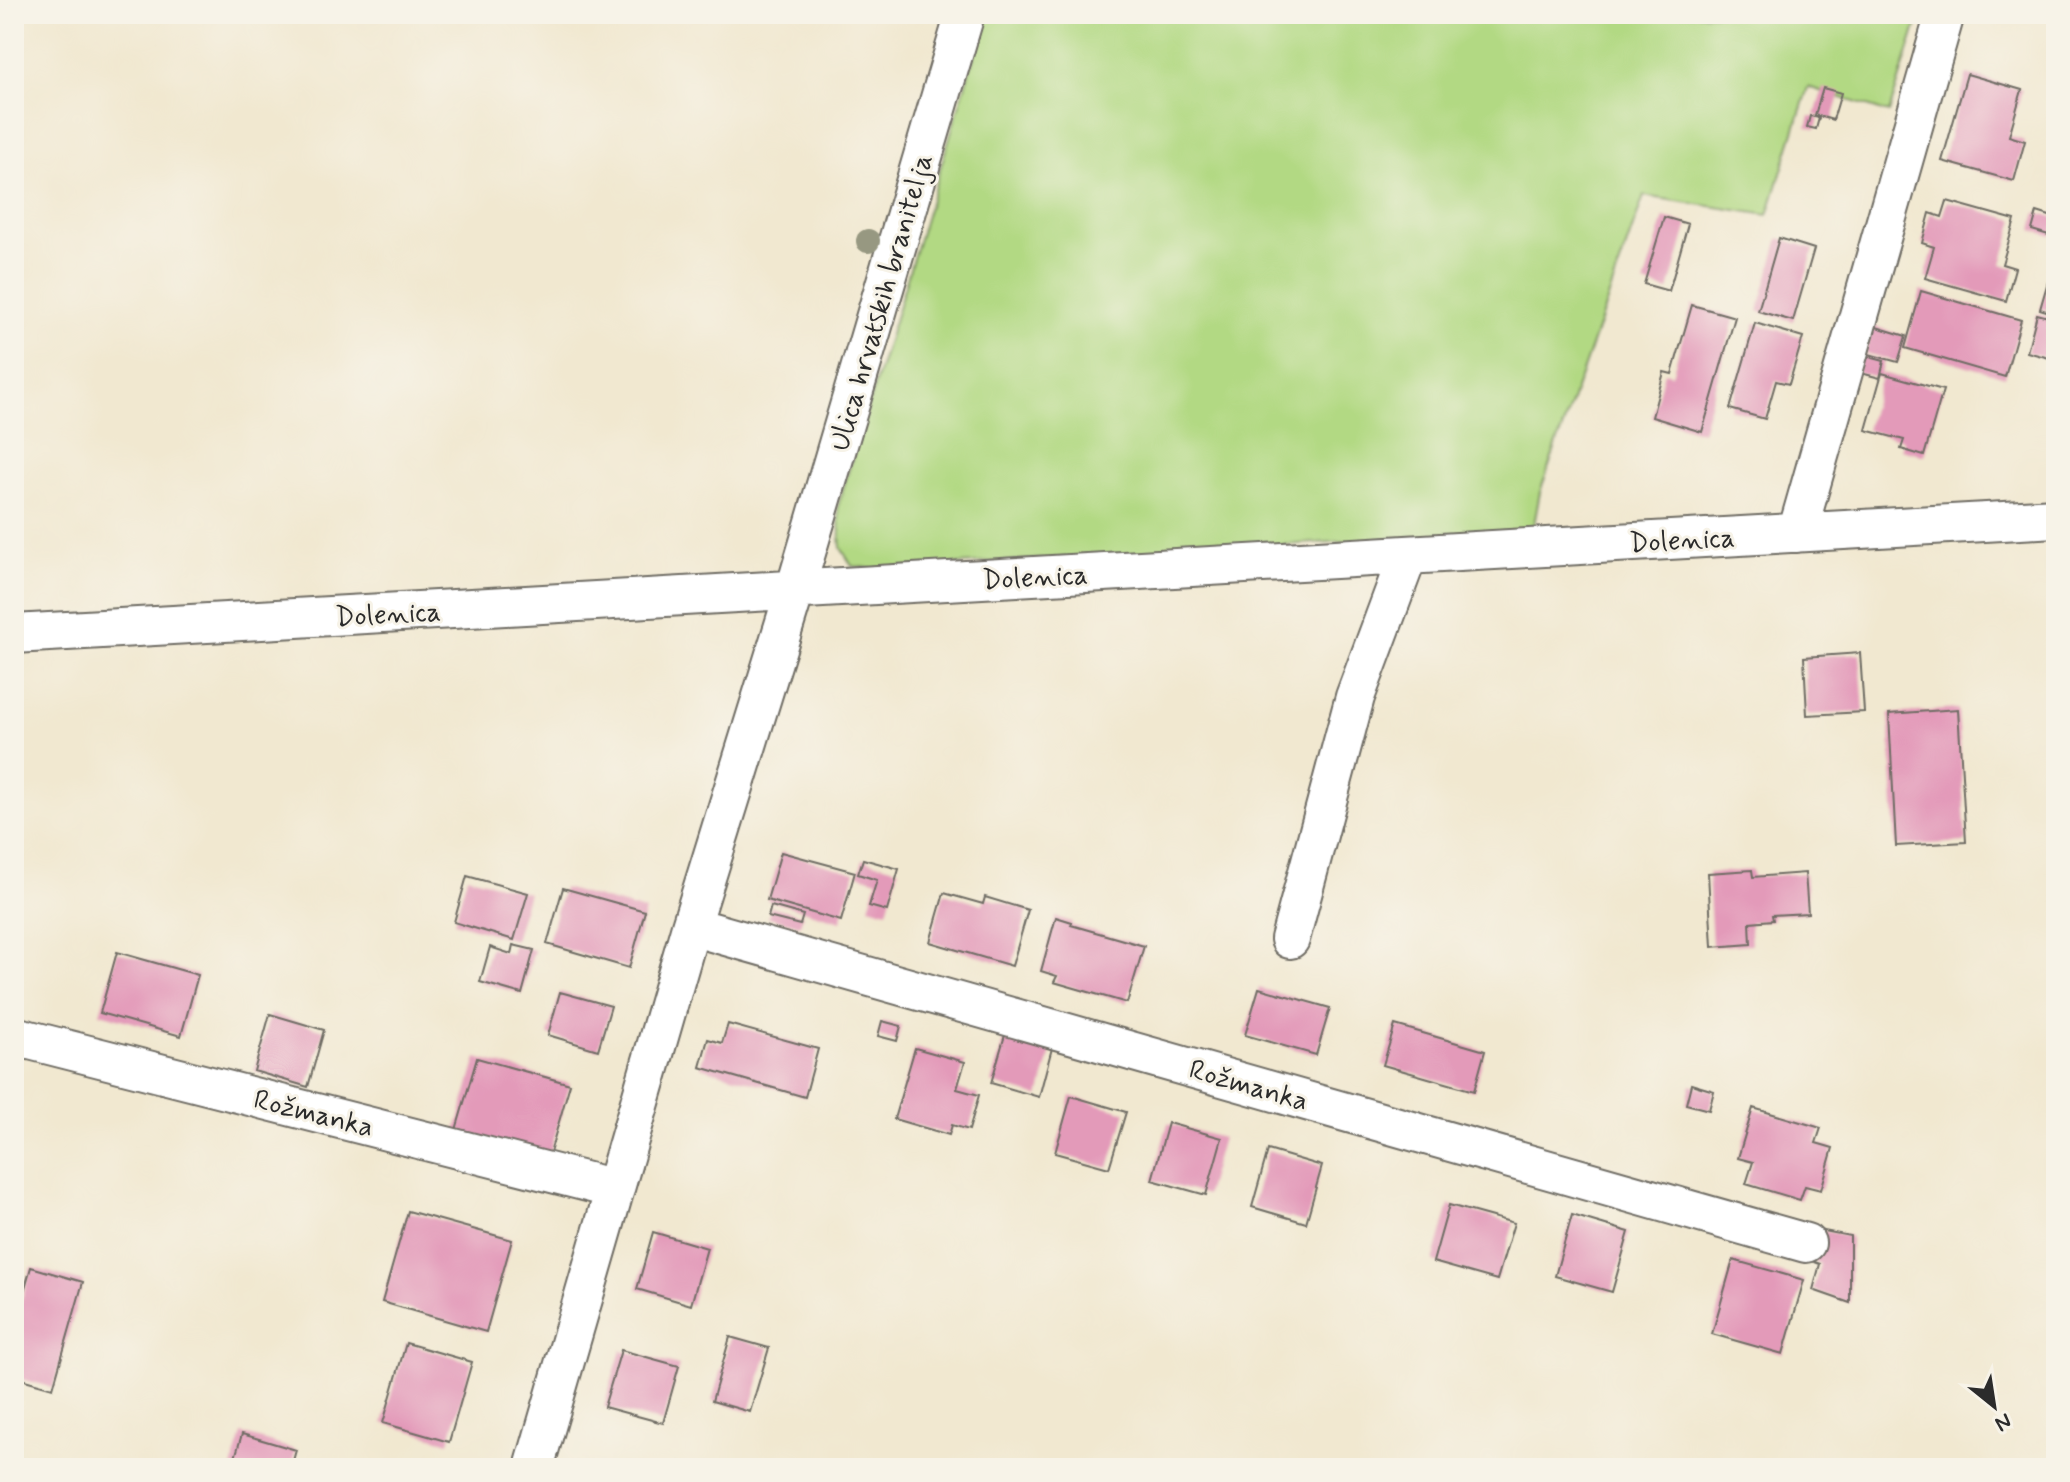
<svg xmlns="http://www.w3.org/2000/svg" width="2070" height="1482" viewBox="0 0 2070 1482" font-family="Mynerve,sans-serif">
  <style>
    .green { fill: #b2d983; stroke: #6e8257; stroke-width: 2 }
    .building { fill: #e39ab9 }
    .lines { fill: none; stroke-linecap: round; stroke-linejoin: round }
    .minor-casing { stroke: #706d65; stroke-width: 42 }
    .minor { stroke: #fff; stroke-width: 38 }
    .tree { fill: #979881 }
    .labels { text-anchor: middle; stroke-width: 6; stroke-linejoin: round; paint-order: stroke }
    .street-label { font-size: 28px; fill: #2b2b2b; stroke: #f7f3e8 }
  </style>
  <rect width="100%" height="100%" fill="#f7f3e8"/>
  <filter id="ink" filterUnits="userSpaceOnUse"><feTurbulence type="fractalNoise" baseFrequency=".0125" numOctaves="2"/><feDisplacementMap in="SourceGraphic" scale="16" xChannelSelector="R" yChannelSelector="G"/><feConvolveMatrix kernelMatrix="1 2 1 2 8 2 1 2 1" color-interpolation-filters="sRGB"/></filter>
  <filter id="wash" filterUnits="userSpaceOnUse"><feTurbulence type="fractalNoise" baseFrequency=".006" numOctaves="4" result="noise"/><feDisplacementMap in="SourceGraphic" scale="32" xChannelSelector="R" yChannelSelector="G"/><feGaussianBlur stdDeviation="1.8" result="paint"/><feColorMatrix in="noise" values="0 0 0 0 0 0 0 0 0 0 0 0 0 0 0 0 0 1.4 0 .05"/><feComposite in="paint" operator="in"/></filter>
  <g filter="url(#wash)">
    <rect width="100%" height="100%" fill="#f1e8d0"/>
    <path class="green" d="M987,14H1920L1889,113L1808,87L1768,215L1644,196L1540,492L1533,530L877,569L852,566L841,548L838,506Z"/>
    <g id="blocks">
      <path class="building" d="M1967,74L2022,90L2009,136L2025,141L2014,181L1942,161Z
        M1823,88L1841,93L1833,120L1815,115Z
        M1810,116L1819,118L1816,129L1807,127Z
        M1947,201L2015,220L2002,264L2015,268L2006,301L1925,278L1934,247L1922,243L1930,213L1942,217Z
        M2037,212L2056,218L2052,236L2032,230Z
        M1664,217L1688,224L1669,291L1644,284Z
        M1779,238L1814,249L1793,321L1758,311Z
        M2049,278L2056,280V314L2040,309Z
        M1921,291L2021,320L2005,377L1905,348Z
        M1692,305L1735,317L1702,432L1652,417L1664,372L1672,374Z
        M2037,314L2056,319V347L2053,359L2027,352Z
        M1755,323L1803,337L1789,384L1776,381L1765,419L1730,409Z
        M1873,326L1906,336L1898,362L1865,353Z
        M1862,355L1884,361L1880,378L1857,372Z
        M1882,373L1943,390L1924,456L1901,449L1904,440L1866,430Z
        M1860,653L1864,712L1807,715L1804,657Z
        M1958,709L1966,842L1896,846L1889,714Z
        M781,852L855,872L841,921L767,900Z
        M863,859L899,869L887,911L869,906L877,880L858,874Z
        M1752,870L1753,877L1805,873L1808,913L1772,915L1773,920L1750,922L1751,944L1712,947L1708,873Z
        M467,876L528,893L514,940L454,922Z
        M563,888L645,911L629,968L547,944Z
        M944,893L983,904L985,897L1028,910L1012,966L930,942Z
        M771,906L803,915L800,925L768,917Z
        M1056,917L1072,922L1071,925L1144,946L1127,1003L1054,982L1057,976L1041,971Z
        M513,945L534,950L522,994L480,982L490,947L511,954Z
        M117,952L198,975L181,1036L100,1013Z
        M1259,988L1330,1008L1316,1055L1245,1035Z
        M560,992L611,1006L598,1050L548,1035Z
        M270,1014L324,1030L308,1087L254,1071Z
        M882,1021L901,1026L897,1041L878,1036Z
        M728,1024L818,1049L805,1097L700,1067L708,1039L722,1043Z
        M1395,1025L1485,1051L1474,1091L1383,1065Z
        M1005,1035L1052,1048L1039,1097L991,1083Z
        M915,1048L965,1062L957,1089L979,1095L969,1130L952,1125L949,1135L894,1119Z
        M477,1058L570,1084L549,1156L456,1130Z
        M1691,1084L1714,1091L1709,1110L1686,1104Z
        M1071,1096L1126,1112L1109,1168L1055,1153Z
        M1753,1108L1821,1128L1816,1143L1833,1148L1821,1190L1805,1186L1800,1200L1746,1184L1753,1162L1738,1158Z
        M1168,1123L1222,1138L1206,1195L1152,1180Z
        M1268,1150L1322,1166L1306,1223L1252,1207Z
        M1449,1205L1514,1223L1497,1280L1433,1262Z
        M408,1211L512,1240L486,1332L382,1302Z
        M1572,1215L1629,1232L1612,1292L1555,1276Z
        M1819,1230L1850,1236V1303L1813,1290L1820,1264L1809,1260Z
        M653,1232L707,1248L691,1305L637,1289Z
        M1733,1260L1804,1280L1783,1354L1712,1334Z
        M31,1267L83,1282L53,1388L14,1377V1326Z
        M730,1337L769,1348L750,1412L712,1401Z
        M406,1343L472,1362L449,1442L383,1423Z
        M621,1350L679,1366L663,1423L604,1407Z
        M242,1434L296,1450L291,1468H232Z"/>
    </g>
  </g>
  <g filter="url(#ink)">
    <use href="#blocks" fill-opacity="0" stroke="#706d65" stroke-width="2"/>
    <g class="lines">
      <defs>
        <path id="minor" d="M1797,533L1945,14
          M14,634L2056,518
          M691,926L1806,1243
          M1290,939L1355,697L1408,555
          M14,1036L615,1189
          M534,1468L691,926L795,590L965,14"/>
      </defs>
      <use href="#minor" class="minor-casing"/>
      <use href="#minor" class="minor"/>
    </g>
    <circle class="tree" cx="868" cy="241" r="12"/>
  </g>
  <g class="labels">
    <g class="street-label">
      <text transform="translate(880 302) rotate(-74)" y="10">Ulica hrvatskih branitelja</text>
      <text transform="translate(1682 539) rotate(-3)" y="10">Dolenica</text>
      <text transform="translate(1035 576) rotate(-3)" y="10">Dolenica</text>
      <text transform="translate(388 613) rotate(-3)" y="10">Dolenica</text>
      <text transform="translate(1249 1084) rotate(16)" y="10">Rožmanka</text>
      <text transform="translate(314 1112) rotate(14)" y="10">Rožmanka</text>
    </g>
  </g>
  <rect width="2070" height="1482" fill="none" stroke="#f7f3e8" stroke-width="48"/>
  <g transform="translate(1994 1406) rotate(150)" stroke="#f7f3e8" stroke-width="6" paint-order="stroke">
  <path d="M0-6L14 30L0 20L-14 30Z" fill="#2b2b2b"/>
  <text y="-12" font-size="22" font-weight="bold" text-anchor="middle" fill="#2b2b2b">N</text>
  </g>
</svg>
